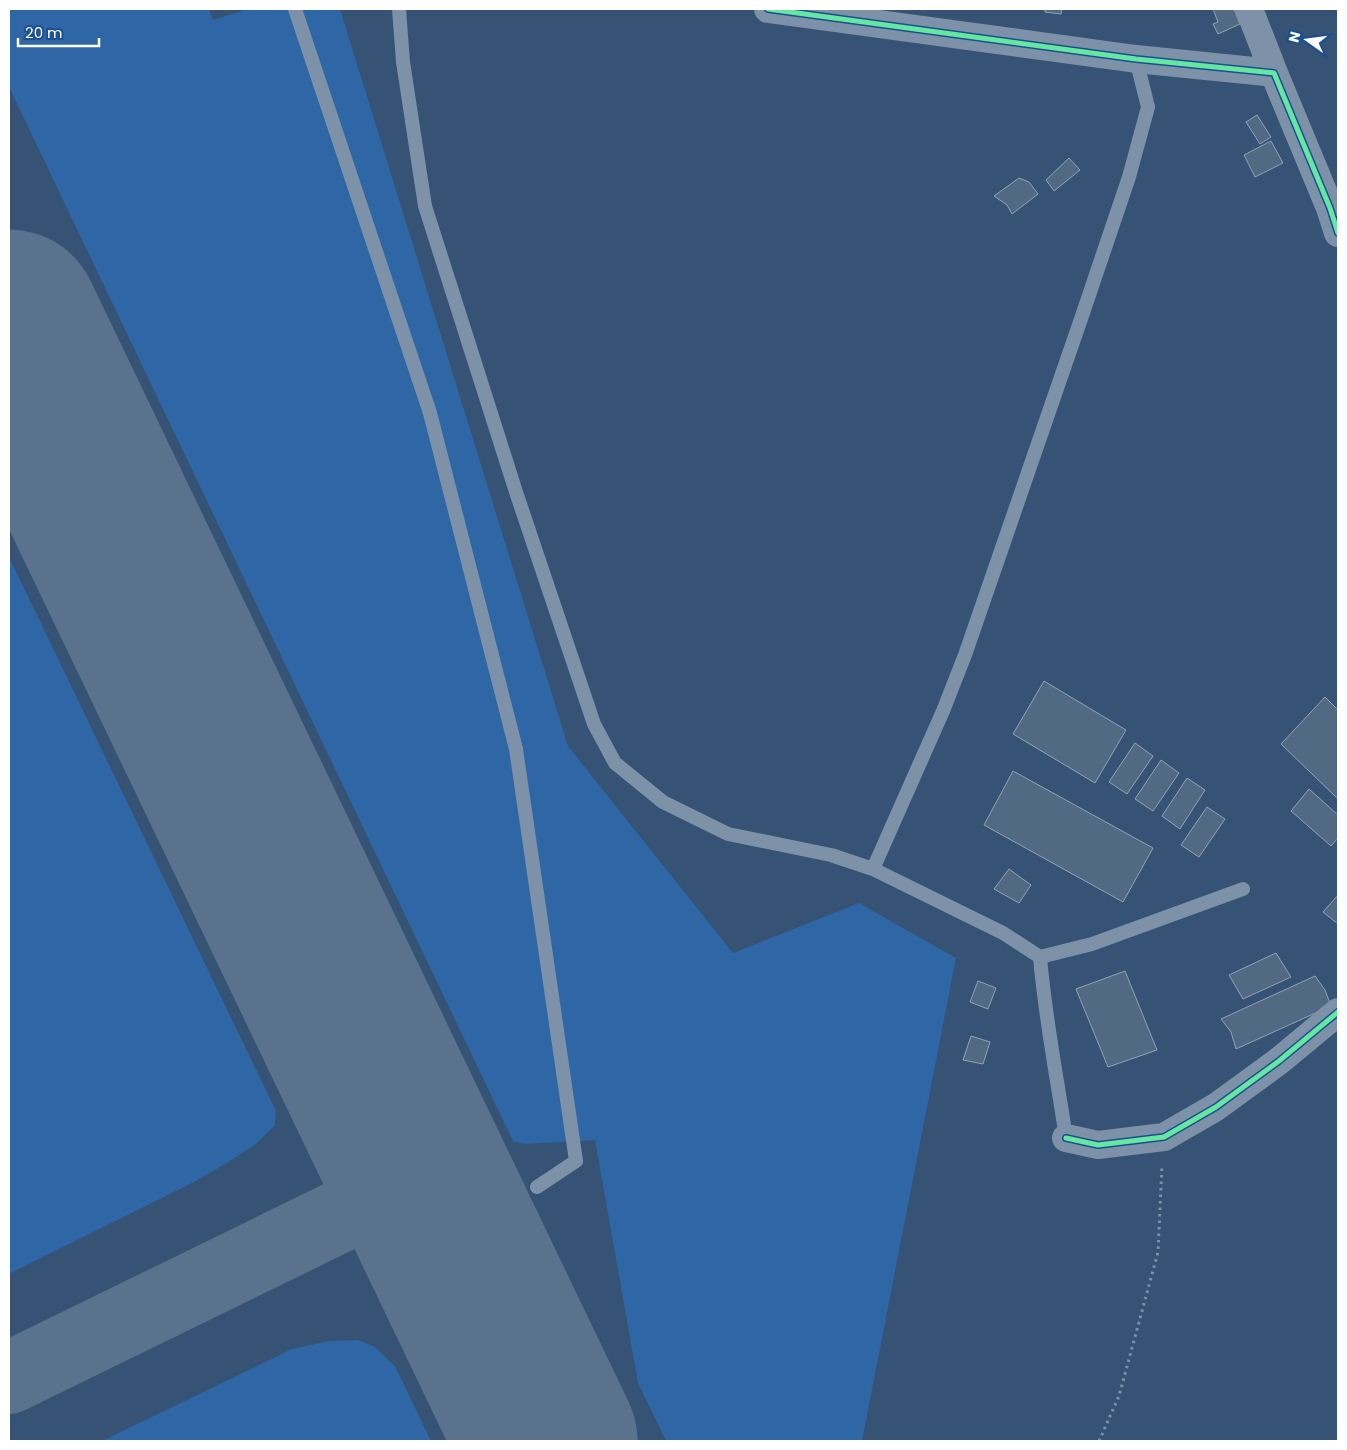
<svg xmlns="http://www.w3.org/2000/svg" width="1347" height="1450" viewBox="0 0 1347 1450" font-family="Poppins,sans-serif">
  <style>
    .green { fill: #2f66a5 }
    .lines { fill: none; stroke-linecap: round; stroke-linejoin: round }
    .taxiway { stroke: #5a728e; stroke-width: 72 }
    .runway { stroke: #5a728e; stroke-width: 181 }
    .building { fill: #526984; stroke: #92a2b6 }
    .path { stroke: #7d92a8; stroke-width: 3; stroke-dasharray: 2.5 4; stroke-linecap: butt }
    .lane { stroke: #7d92a8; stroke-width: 14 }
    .street { stroke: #7d92a8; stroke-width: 28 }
    .cycleway-casing { stroke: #1b4f8f; stroke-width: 8 }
    .cycleway { stroke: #66e7a1; stroke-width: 5 }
  </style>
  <rect width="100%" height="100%" fill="#365274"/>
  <path class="green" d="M9,9H209L213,20L248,9H340L568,746L733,953L859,903L956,958L862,1441H666L638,1383L595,1140L526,1144L513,1141L9,87Z
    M9,557L276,1111L275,1125L256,1144L230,1161L196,1181L9,1274Z
    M358,1340L375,1347L395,1366L431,1441H102L292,1349L329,1341Z"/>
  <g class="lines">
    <path class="taxiway" d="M9,1378L420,1177"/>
    <path class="runway" d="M9,320L547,1441"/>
  </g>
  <path class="building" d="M1045,9H1062L1061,14L1045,12Z
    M1213,9H1234L1240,24L1218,34L1213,24L1218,22Z
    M1257,115L1271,137L1260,144L1246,122Z
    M1271,141L1283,163L1255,177L1244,155Z
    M1069,158L1080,170L1054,191L1046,180Z
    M1019,178L1029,182L1038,194L1012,214L1007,205L994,196Z
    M1044,681L1126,730L1095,783L1013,734Z
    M1325,697L1338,710V799L1281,744Z
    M1135,743L1153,756L1127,794L1109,782Z
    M1161,760L1179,773L1153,811L1135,799Z
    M1013,771L1153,848L1123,902L984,825Z
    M1187,778L1205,790L1180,829L1162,816Z
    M1309,789L1338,815V838L1331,846L1291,811Z
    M1207,807L1225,819L1199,857L1181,845Z
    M1009,869L1031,885L1019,903L994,889Z
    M1338,895V924L1323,912Z
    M1276,953L1291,977L1243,999L1229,975Z
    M1125,971L1157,1050L1108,1067L1076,989Z
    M1315,976L1325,990L1331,1006L1236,1049L1231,1032L1221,1019Z
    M978,981L996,988L988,1009L970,1002Z
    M971,1036L990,1042L983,1064L963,1060Z"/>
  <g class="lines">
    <path class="path" d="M1099,1441L1119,1396L1158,1252L1162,1165"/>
    <path class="lane" d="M295,9L430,413L516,749L576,1161L537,1187
      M399,9L403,62L425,206L516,492L594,724L615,763L663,802L728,834L831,855L873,869L943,711L965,655L1082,316L1129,177L1148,107L1136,59
      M873,869L1003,933L1040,957L1092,944L1243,889
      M1040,957C1045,1018 1057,1077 1066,1138"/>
    <path class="street" d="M768,9L1136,59L1274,73L1330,208L1338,233
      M1249,9L1274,73
      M1066,1138L1098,1145L1164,1137L1216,1107L1279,1061L1338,1012"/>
    <defs>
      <path id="cycleway" d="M768,9L1136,59L1274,73L1330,208L1338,233
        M1066,1138L1098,1145L1164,1137L1216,1107L1279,1061L1338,1012"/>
    </defs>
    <use href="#cycleway" class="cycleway-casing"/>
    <use href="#cycleway" class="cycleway"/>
  </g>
  <rect width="1347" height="1450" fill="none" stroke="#ffffff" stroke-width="20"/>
  <g transform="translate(1307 40) rotate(284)" stroke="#1b4f8f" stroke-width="4" paint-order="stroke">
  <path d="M0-4L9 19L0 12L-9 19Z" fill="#ffffff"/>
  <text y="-8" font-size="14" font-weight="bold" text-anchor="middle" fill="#ffffff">N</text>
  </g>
  <path d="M18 38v8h81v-8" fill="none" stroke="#ffffff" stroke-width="2.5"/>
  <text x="25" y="38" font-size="15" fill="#ffffff" stroke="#1b4f8f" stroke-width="4" paint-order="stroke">20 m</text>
</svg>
